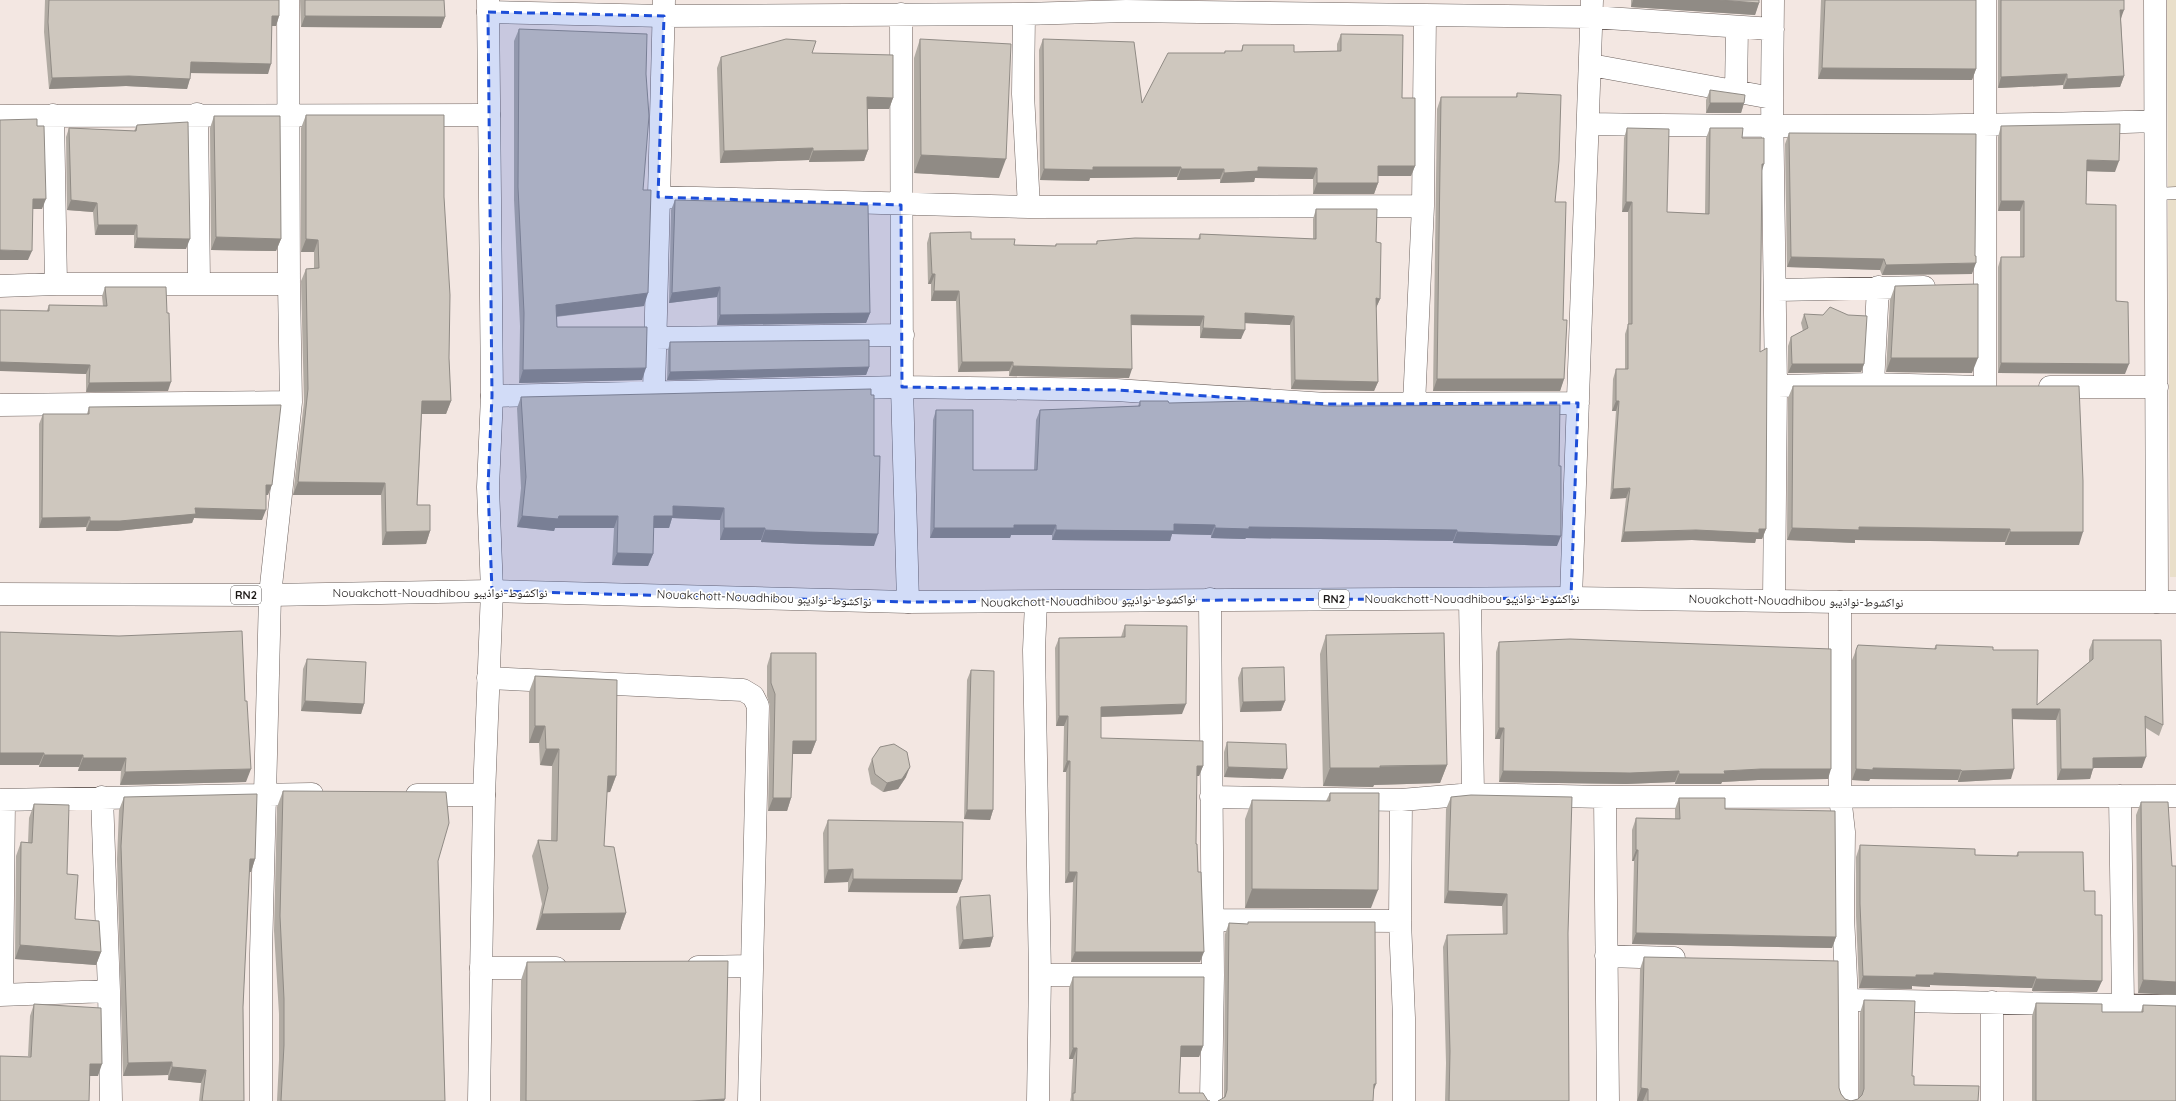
<svg xmlns="http://www.w3.org/2000/svg" width="2176" height="1101" viewBox="0 0 2176 1101" font-family="Quicksand,'Noto Naskh Arabic',sans-serif">
  <style>
    .commercial { fill: #e9dfca }
    .lines { fill: none; stroke-linecap: round; stroke-linejoin: round }
    .service-casing { stroke: #6f6460; stroke-width: 13 }
    .minor-casing { stroke: #6f6460; stroke-width: 23 }
    .tertiary-casing { stroke: #6f6460; stroke-width: 23 }
    .trunk-casing { stroke: #6f6460; stroke-width: 23 }
    .service { stroke: #fff; stroke-width: 12 }
    .minor { stroke: #fff; stroke-width: 22 }
    .tertiary { stroke: #fff; stroke-width: 22 }
    .trunk { stroke: #fff; stroke-width: 22 }
    .wall { fill: #b1aba3 }
    .shaded-wall { fill: #908b85 }
    .building { fill: #cec7be; stroke: #908b85 }
    .marked { fill: #1d4ed8; fill-opacity: 0.2; stroke: #1d4ed8; stroke-width: 3; stroke-dasharray: 8 5; stroke-linejoin: round }
    .labels { text-anchor: middle; stroke-width: 3.5; stroke-linejoin: round; paint-order: stroke }
    .shield { fill: #fff; stroke: #605d5c; stroke-width: 1 }
    .shield-label { font-size: 11px; font-weight: bold; fill: #1c1816 }
    .street-label { font-size: 12px; fill: #1c1816; stroke: #fff }
  </style>
  <rect width="100%" height="100%" fill="#f3e7e2"/>
  <path class="commercial" d="M2167,0H2176V577H2170Z"/>
  <g class="lines">
    <defs>
      <path id="service" d="M2156,194L2176,193"/>
      <path id="minor" d="M1773,0L1772,98L1776,386L1774,600
        M2155,0L2157,602
        M488,12L664,16L1024,14L1126,11L1425,15L1592,17L1773,29
        M901,14L902,387L908,602
        M1024,14L1023,94L1029,207
        M1591,65L1772,98
        M1736,92L1737,27
        M197,114L199,283
        M53,115L56,284H289
        M0,116L489,115
        M1589,124C1778,127 1966,127 2155,121
        M658,197L1029,207L1423,206
        M0,286L56,284
        M1775,290L1924,287
        M655,338L903,335
        M1873,384L1878,287
        M1776,386L1873,384L1981,387
        M1985,387V0
        M2050,387H2157
        M654,391L664,0
        M492,396L902,387L1116,390L1326,404L1578,403
        M0,405L291,402
        M1414,405L1423,206L1425,15
        M1571,598L1592,0
        M1210,599L1213,975L1211,1101
        M1470,599L1473,794
        M1036,602L1034,650L1040,975L1038,1101
        M1840,602V796L1844,832L1843,916L1847,1000V1101
        M488,678L743,690L753,696L758,706L749,1101
        M417,795H484
        M2120,796L2123,1004
        M102,797L109,991L111,1101
        M1211,797L1401,800L1473,794L1605,797L2176,796
        M1605,797L1608,1101
        M0,800L312,794
        M1401,800L1400,921L1404,1018V1101
        M1212,920L1400,921
        M1606,956L1674,958
        M698,967L751,966
        M481,968H556
        M1040,975H1213
        M0,995L109,991
        M2,995L4,800
        M1847,1000L2176,1006
        M1992,1002V1101
        M261,1101V954L270,595L291,402L289,284L288,0"/>
      <path id="tertiary" d="M479,1101L484,795L492,591L488,487L492,396L488,0"/>
      <path id="trunk" d="M0,594L270,595L492,591L908,602L1571,598L1840,602H2176"/>
    </defs>
    <use href="#service" class="service-casing"/>
    <use href="#minor" class="minor-casing"/>
    <use href="#tertiary" class="tertiary-casing"/>
    <use href="#trunk" class="trunk-casing"/>
    <use href="#service" class="service"/>
    <use href="#minor" class="minor"/>
    <use href="#tertiary" class="tertiary"/>
    <use href="#trunk" class="trunk"/>
  </g>
  <path class="wall" d="M45,0H279V16L276,26H272L268,74L191,73L187,89L126,86L49,89L44,32Z
    M300,0H444L445,17L441,28L301,27Z
    M1631,0H1759V3L1755,15L1631,7Z
    M1821,0H1976V69L1972,80L1818,79Z
    M1998,0H2124L2121,20L2124,76L2120,87L2063,89V85L1998,88Z
    M519,29L643,190L644,306L556,317L557,327L642,380L519,383L520,326L514,200V41Z
    M1341,34L1402,98L1415,166L1411,176H1378V183L1374,194H1313V179L1255,178L1254,182L1220,183V179L1177,180V177L1090,178L1089,181L1040,180L1039,50L1043,39L1142,103L1224,53L1225,51H1241L1243,45L1294,52L1337,51V44Z
    M920,39L999,178L914,173V58Z
    M812,53L893,98L889,109H868V150L864,161L809,162V160L720,163L717,68L721,57Z
    M1710,90L1744,103L1741,113H1706V100Z
    M1517,93L1555,202L1563,320L1564,379L1560,391H1433L1437,109L1441,97H1516Z
    M306,115L444,197L449,358L451,401L446,414H422L417,505L430,531L426,544L382,545L381,495H293L304,402L301,281L306,269L314,268V252H301V128Z
    M214,116L281,239L276,251L211,250L210,128Z
    M137,125L186,249L134,248V235H95L93,212L67,210L66,137L69,128L134,131Z
    M2001,126L2115,172L2087,171L2086,204L2116,301L2125,374L1998,373V267L2001,257H2020V211H1998V137Z
    M1627,128L1667,212L1705,214L1706,138L1710,128L1742,138L1762,171L1760,352L1766,529L1762,539H1756L1755,543L1692,540L1621,542L1626,498L1610,499L1616,411H1612L1613,379L1616,369H1625V334L1628,325V212H1622L1624,138Z
    M1789,133L1972,274L1882,275L1880,270L1787,267L1785,144Z
    M675,200L870,313L866,323L717,325V297L669,303L671,210Z
    M1316,209L1376,242L1380,299L1376,308L1378,382L1374,391L1291,389L1290,325L1245,323L1241,339L1200,338V326L1131,325L1129,378L1009,376V371L958,372L956,301H931V284H928L927,243L930,233L1014,245L1055,246L1056,244H1096L1097,241L1198,239L1200,234L1313,239V219Z
    M1895,286L1972,373L1886,372L1890,300Z
    M105,287L168,391L86,392V374L25,371L49,305L103,306L102,296Z
    M1804,314L1864,364L1861,372L1788,373V346L1791,337L1803,331L1801,323Z
    M670,342L869,367L866,375L667,380L668,350Z
    M1793,386L2079,545H2005V542L1855,540V543L1787,540L1788,398Z
    M521,397L874,546L803,544L761,542V540H720V520L672,518L669,528H653V554L648,566L612,565L614,528H555L554,531L517,527L521,488L517,408Z
    M1140,401L1169,403L1559,466L1557,546L1453,543V541L1246,538L1245,539L1211,538V535L1172,534L1170,541L1052,540V535H1011L1010,538H930L933,420L936,410L973,470H1034L1036,420L1040,410L1138,406Z
    M89,407L268,495H266L262,520L194,518L192,523L117,531H86V527L39,528V424L43,414H87Z
    M1125,625L1182,714L1101,717V738L1203,766L1199,776H1196V844L1198,872L1200,962H1071L1073,882L1065,883L1066,772H1063L1064,726H1056L1055,648L1059,638L1121,637Z
    M0,632L246,782L120,785L121,771H78L79,767H39V765H0Z
    M1326,635L1447,765L1440,783L1374,785L1373,787L1323,786L1320,654Z
    M2093,640L2163,725L2159,736L2146,728L2142,768H2093L2090,779L2057,780L2056,720L2012,719L2011,779L1958,782V780L1870,779L1869,781L1852,780V660L1858,645L1934,649L1936,645L1993,650L2037,705L2089,662V650Z
    M1499,642L1828,779L1758,780L1722,782L1721,784H1675V782L1626,784L1499,782L1500,739H1495L1496,652Z
    M771,653L816,741L811,754H793L791,798L787,811H768L770,706L767,696V666Z
    M307,659L364,704L361,714L301,711L303,669Z
    M1242,668L1285,701L1281,711L1240,712L1238,678Z
    M971,670L993,810L990,820L964,819L967,680Z
    M535,676L616,776L610,792H607L604,846L626,913L620,930H536L542,904L532,856L538,840L551,841L552,766L540,765L539,743H529V692Z
    M1227,742L1283,779L1224,777V752Z
    M872,759L906,777L898,789L883,792L871,784L868,769Z
    M283,791L438,861L445,1101H277L279,1060V1014L274,931L277,807Z
    M1330,793L1371,908H1245V819L1252,800L1326,801Z
    M124,797L255,859L251,872H249L243,1007L244,1101H199L201,1083L168,1080V1075L123,1076L117,859L119,810Z
    M1451,797L1568,933L1569,1101H1445L1446,1063L1443,947L1447,935L1503,934L1502,906L1444,903L1446,809Z
    M1679,798L1725,809L1836,937L1832,948L1632,944L1634,861H1632V830L1636,818L1675,819V809Z
    M2141,802L2172,866H2176V995L2138,993L2136,815Z
    M34,804L67,874L75,919L101,952L96,965L15,959L16,856L21,842L28,843L29,818Z
    M828,820L962,880L957,893L848,892V882L824,883L823,833Z
    M1860,845L1975,855L2016,856L2018,852L2084,891L2097,992L2032,991V988L1930,985V987L1912,986V989L1859,988L1856,916V857Z
    M960,897L993,937L990,947L959,949L956,907Z
    M1248,922L1374,1091L1224,1098L1225,934L1229,923L1248,924Z
    M1644,957L1839,1088L1841,1094L1845,1099L1851,1101L1858,1099L1859,1097L1860,1013L1864,1000L1912,1076L1914,1085L1978,1101H1637L1640,969Z
    M527,962L725,1099L724,1101H520L521,980Z
    M1073,977L1203,1046L1199,1057H1180L1179,1093L1210,1101H1070L1071,1097L1073,1059H1069V988Z
    M2036,1003L2102,1012H2141L2143,1005L2176,1101H2032V1016Z
    M34,1004L98,1076H90L28,1056L30,1016Z"/>
  <path class="shaded-wall" d="M1633,0H1719L1759,3L1755,15L1631,7Z
    M2120,10H2124L2120,21Z
    M272,16H279L276,26H268Z
    M305,16L445,17L441,28L301,27Z
    M191,62L271,64L268,74L187,73Z
    M1822,68L1976,69L1972,80L1818,79Z
    M2067,74L2063,85L1998,88L2001,77Z
    M129,76L190,79L187,89L126,86L49,89L52,78Z
    M2124,76L2120,87L2063,89L2067,79Z
    M867,97L893,98L889,109H863Z
    M1710,103H1744L1741,113H1706Z
    M813,148L809,160L720,163L724,151Z
    M868,150L864,161L809,162L813,151Z
    M921,155L1006,159L999,178L914,173Z
    M2087,160L2119,161L2115,172L2083,171Z
    M1762,164H1764L1761,174Z
    M1378,166H1415L1411,176H1375Z
    M1093,167H1181L1177,177L1090,178L1089,181L1040,180L1044,169Z
    M1258,167L1317,168L1313,179L1255,178L1254,182L1220,183L1224,173Z
    M1181,169H1224L1220,179L1177,180Z
    M1317,183H1378L1374,194H1313Z
    M33,199H46L42,209H30Z
    M71,200L97,203L93,212L67,210Z
    M2001,201H2024L2020,211H1998Z
    M1626,202H1632L1628,212H1622Z
    M98,225H137L134,235H95Z
    M216,237L281,239L276,251L211,250Z
    M137,238L190,239L186,249L134,248Z
    M306,239L318,240L314,252H301Z
    M0,250L32,251L28,260H0Z
    M1791,257L1884,259L1880,270L1787,267Z
    M1976,263L1972,274L1882,275L1886,265Z
    M932,274H935L931,284H928Z
    M720,287L717,297L669,303L672,293Z
    M934,291H959L956,301H931Z
    M648,293L644,306L551,317L556,305Z
    M1376,298L1380,299L1376,308Z
    M870,313L866,323L717,325L720,315Z
    M1245,313L1294,316L1290,325L1242,323Z
    M1131,315L1204,316L1200,326L1128,325Z
    M1203,328L1245,330L1241,339L1200,338Z
    M1891,358H1978L1972,373L1886,372Z
    M0,362H28L90,365L86,374L0,371Z
    M962,362H1013L1009,371L958,372Z
    M2001,363L2129,364L2125,374L1998,373Z
    M1792,364H1864L1861,372L1788,373Z
    M1013,366L1132,369L1129,378L1009,376Z
    M869,367L866,375L667,380L670,372Z
    M646,368L642,380L519,383L523,370Z
    M1437,379H1564L1560,391H1433Z
    M1295,380L1378,382L1374,391L1291,389Z
    M171,382L168,391L86,392L89,383Z
    M422,401H451L446,414H418Z
    M1616,401H1619L1616,411H1612Z
    M298,482L385,483L381,495H293Z
    M266,485H272L268,495H262Z
    M1630,488L1626,498L1610,499L1613,489Z
    M673,506L724,508L720,520L672,518L669,528H650L654,516Z
    M195,508L266,510L262,520L194,518L192,523L117,531H86L90,521Z
    M522,516H618L614,528H555L554,531L517,527Z
    M90,517L86,527L39,528L42,518Z
    M1174,524L1215,525L1211,535L1172,534L1170,541L1052,540L1056,530Z
    M1014,525H1056L1052,535H1011L1010,538H930L934,528Z
    M1249,527L1457,530L1453,541L1246,538L1245,539L1211,538L1215,528Z
    M1859,527L2010,529L2005,542L1855,540V543L1787,540L1792,528Z
    M724,528H765L761,540H720Z
    M1759,529H1766L1762,539H1756L1755,543L1692,540L1621,542L1624,532L1696,530Z
    M765,530L878,534L874,546L803,544L761,542Z
    M430,531L426,544L382,545L386,532Z
    M1457,532L1561,536L1557,546L1453,543Z
    M2010,532H2083L2079,545H2005Z
    M617,553L653,554L648,566L612,565Z
    M305,701L364,704L361,714L301,711Z
    M1285,701L1281,711L1240,712L1243,702Z
    M1186,704L1182,714L1097,717L1101,707Z
    M2012,709H2060L2056,720L2008,719Z
    M1059,716H1068L1064,726H1056Z
    M535,726H545L539,743H529Z
    M1499,728H1504L1500,739H1495Z
    M793,741H816L811,754H789Z
    M546,749H559L552,766L540,765Z
    M0,753H44L39,765H0Z
    M44,755H83L79,767H39Z
    M2146,757L2142,768H2090L2093,758Z
    M83,758H126L121,771H78Z
    M1067,761H1070L1066,772H1063Z
    M1447,765L1440,783L1374,785L1373,787L1323,786L1330,768Z
    M1197,766H1203L1199,776H1193Z
    M910,767L906,777L898,789L883,792L887,783Z
    M1228,767L1287,769L1283,779L1224,777Z
    M1873,768L1961,770L1958,780L1870,779L1869,781L1852,780L1856,769Z
    M251,769L246,782L120,785L125,772Z
    M1761,769H1831L1828,779L1758,780L1722,782L1721,784H1675L1679,774Z
    M2014,769L2011,779L1958,782L1962,771Z
    M2061,769H2093L2090,779L2057,780Z
    M1503,771H1679L1675,782L1626,784L1499,782Z
    M608,776H616L610,792L602,793Z
    M773,798H791L787,811H768Z
    M967,810H993L990,820L964,819Z
    M1636,850H1638L1634,861H1632Z
    M250,859H255L251,872H245Z
    M853,869L848,882L824,883L828,870Z
    M1069,872H1077L1073,882L1065,883Z
    M853,879L962,880L957,893L848,892Z
    M1252,889L1378,890L1371,908H1245Z
    M1448,891L1507,894L1502,906L1444,903Z
    M626,913L620,930H536L542,914Z
    M1636,933L1836,937L1832,948L1632,944Z
    M993,937L990,947L959,949L963,940Z
    M20,945L101,952L96,965L15,959Z
    M1075,952H1204L1200,962H1071Z
    M1934,973L2036,977L2032,988L1930,985V987L1912,986V989L1859,988L1863,976L1916,975Z
    M2036,979L2102,981L2097,992L2032,991Z
    M2143,980L2176,982V995L2138,993Z
    M1181,1046H1203L1199,1057H1177Z
    M1073,1048H1077L1073,1059H1069Z
    M172,1062L168,1075L123,1076L128,1063Z
    M90,1064H102L98,1076H86Z
    M172,1067L206,1070L201,1083L168,1080Z
    M1374,1084H1376L1372,1095Z
    M1641,1088L1648,1089L1643,1101H1637Z
    M725,1099L724,1101H691Z"/>
  <path class="building" d="M49,0H279V16H272L271,64L191,62L190,79L129,76L52,78L48,22Z
    M305,0H444L445,17L305,16Z
    M1719,0H1759V3Z
    M1825,0H1976V69L1822,68Z
    M2001,0H2124V10H2120L2124,76L2067,79V74L2001,77Z
    M519,29L647,34L646,74L649,116L643,190H651L648,293L556,305L557,327H647L646,368L523,370L524,313L518,187Z
    M1341,34L1403,35L1402,98H1415V166H1378V183H1317V168L1258,167V171L1224,173V169H1181V167H1093V170L1044,169L1043,39L1134,42L1142,103L1168,53H1225V51H1242L1243,45H1294V52L1341,51Z
    M786,39L816,41L812,53L893,55V98L867,97L868,150L813,151V148L724,151L721,57Z
    M920,39L1011,44L1006,159L921,155Z
    M1710,90L1745,95L1744,103H1710Z
    M1517,93L1561,95L1559,161L1555,202H1566L1563,320H1567L1564,379H1437L1441,97H1517Z
    M306,115H444V197L450,295L449,358L451,401H422L417,505H430V531L386,532L385,483L298,482L308,389L306,269L319,268L318,240L306,239Z
    M214,116H280L281,239L216,237Z
    M37,119V126H44L46,199H33L32,251L0,250V120Z
    M188,122L190,239L137,238V225H98L97,203L71,200L69,128L136,131L137,125Z
    M2120,124L2119,161L2087,160L2086,204L2116,205V301L2128,302L2129,364L2001,363V257H2024V201H2001V126Z
    M1627,128L1669,129L1667,212L1709,214L1710,128H1743L1742,138H1764V164H1762L1760,352L1767,348L1766,529H1759V533L1696,530L1624,532L1630,488L1613,489L1619,401H1616V369H1628V324H1632V202H1626Z
    M1789,133L1976,134L1975,256H1976V263L1886,265L1884,259L1791,257Z
    M675,200L868,205L870,313L720,315V287L672,293Z
    M1316,209H1377L1376,242L1381,243L1380,299L1376,298L1378,382L1295,380L1294,316L1245,313V330L1203,328L1204,316L1131,315L1132,369L1013,366V362H962L959,291H934L935,274H932L930,233L971,232V239H1015L1014,245L1056,246V244H1097V241L1135,238L1200,239V234L1316,239Z
    M1978,284V358H1891L1895,286Z
    M105,287H166L167,313H169L171,382L89,383L90,365L0,362V310L49,311V305L107,306Z
    M1830,307L1848,315L1867,316L1864,364H1792L1791,337L1808,328L1804,314L1823,315Z
    M869,340V367L670,372V342Z
    M1793,386H2079L2083,481V532H2010V529L1859,527V530L1792,528Z
    M871,389V395H874V456H880L878,534L807,532L765,530V528H724V508L673,506V516H654L653,554L617,553L618,516H559L558,519L522,516L526,477L521,397Z
    M1140,401H1168L1169,403L1251,401L1330,406L1560,405L1559,466H1561V536L1457,532V530L1249,527V529L1215,528V525L1174,524V531L1056,530V525H1014V528H934L936,410H973V470H1037L1040,410L1140,406Z
    M281,405L272,485H266V510L195,508L196,514L120,521H90V517L42,518L43,414H89V407Z
    M1125,625L1187,626L1186,704L1101,707V738L1203,741V766H1197L1196,844H1197L1198,872H1201L1204,952H1075L1077,872H1069L1070,761H1067L1068,716H1059V638L1125,637Z
    M242,631L245,701H247L251,769L125,772L126,758H83V755H44V753H0V632L119,636Z
    M1444,633L1447,765L1380,766V768H1330L1326,635Z
    M1570,639L1831,649V769H1761L1724,771L1725,774H1679V771L1630,773L1503,771L1504,728H1499V642Z
    M2093,640H2161L2163,725L2145,716L2146,757L2093,758V769H2061L2060,709H2012L2014,769L1962,771L1961,770L1873,768V770L1856,769V650L1858,645L1936,649V645L1993,647V650H2038L2037,705L2093,659Z
    M771,653H816V741H793L791,798H773L775,694L771,683Z
    M307,659L366,662L364,704L305,701Z
    M1284,667L1285,701L1243,702L1242,668Z
    M971,670L994,671L993,810H967Z
    M535,676L617,680L616,776H608L604,846L614,847L626,913L542,914L548,888L538,840L557,841L559,749H546L545,726H535Z
    M1227,742L1286,744L1287,769L1228,767Z
    M894,744L907,752L910,767L902,779L887,783L875,774L872,759L880,747Z
    M283,791L446,792L449,823L438,861L445,1101H281L284,1045V999L280,916Z
    M1330,793H1379L1378,890L1252,889V800L1330,801Z
    M257,794L255,859H250L243,1007L244,1101H202L206,1070L172,1067V1062L128,1063L121,846L124,797Z
    M1471,795L1572,797L1568,933L1569,1101H1449L1450,1051L1447,935L1507,934V894L1448,891L1451,797Z
    M1679,798H1725V809L1835,811L1836,937L1636,933L1638,850H1636V818L1680,819Z
    M2141,802H2168L2172,866H2176V982L2143,980Z
    M34,804L69,805L67,874L78,875L75,919L99,921L101,952L20,945L21,842L32,843Z
    M828,820L963,822L962,880L853,879V869L828,870Z
    M1860,845L1975,849V855L2018,856V852H2083L2084,891H2095V915H2102V981L2036,979V977L1934,973V975H1916V977L1863,976L1860,904Z
    M990,895L993,937L963,940L960,897Z
    M1248,922H1375L1376,1084H1374L1373,1101H1218L1225,1097L1227,1090L1229,923L1248,924Z
    M1644,957L1838,961L1839,1088L1841,1094L1845,1099L1851,1101L1858,1099L1862,1095L1864,1089V1000L1915,1001L1912,1076H1914V1085L1979,1086L1978,1101H1648V1089L1641,1088Z
    M728,961L725,1099L691,1101H526L527,962Z
    M1073,977H1204L1203,1046H1181L1179,1093H1203L1208,1101H1210H1073V1093H1075L1077,1048H1073Z
    M2036,1003L2102,1004V1012H2143V1005L2176,1006V1101H2036Z
    M34,1004L101,1008L102,1064H90L89,1101H0V1056L31,1057Z"/>
  <path class="marked" d="M488,12L664,16L658,197L901,205L902,387L1116,390L1326,404L1578,403L1571,598L908,602L492,591L488,487L492,396Z"/>
  <g class="labels">
    <g class="shield">
      <rect x="231" y="586" width="30" height="18" rx="3"/>
      <rect x="1319" y="590" width="30" height="18" rx="3"/>
    </g>
    <g class="shield-label">
      <text x="246" y="599">RN2</text>
      <text x="1334" y="603">RN2</text>
    </g>
    <g class="street-label">
      <text x="440" y="597">Nouakchott-Nouadhibou نواكشوط-نواذيبو</text>
      <text transform="translate(764 598) rotate(2)" y="4">Nouakchott-Nouadhibou نواكشوط-نواذيبو</text>
      <text x="1472" y="603">Nouakchott-Nouadhibou نواكشوط-نواذيبو</text>
      <text transform="translate(1088 601) rotate(-1)" y="4">Nouakchott-Nouadhibou نواكشوط-نواذيبو</text>
      <text transform="translate(1796 601) rotate(1)" y="4">Nouakchott-Nouadhibou نواكشوط-نواذيبو</text>
    </g>
  </g>
</svg>
